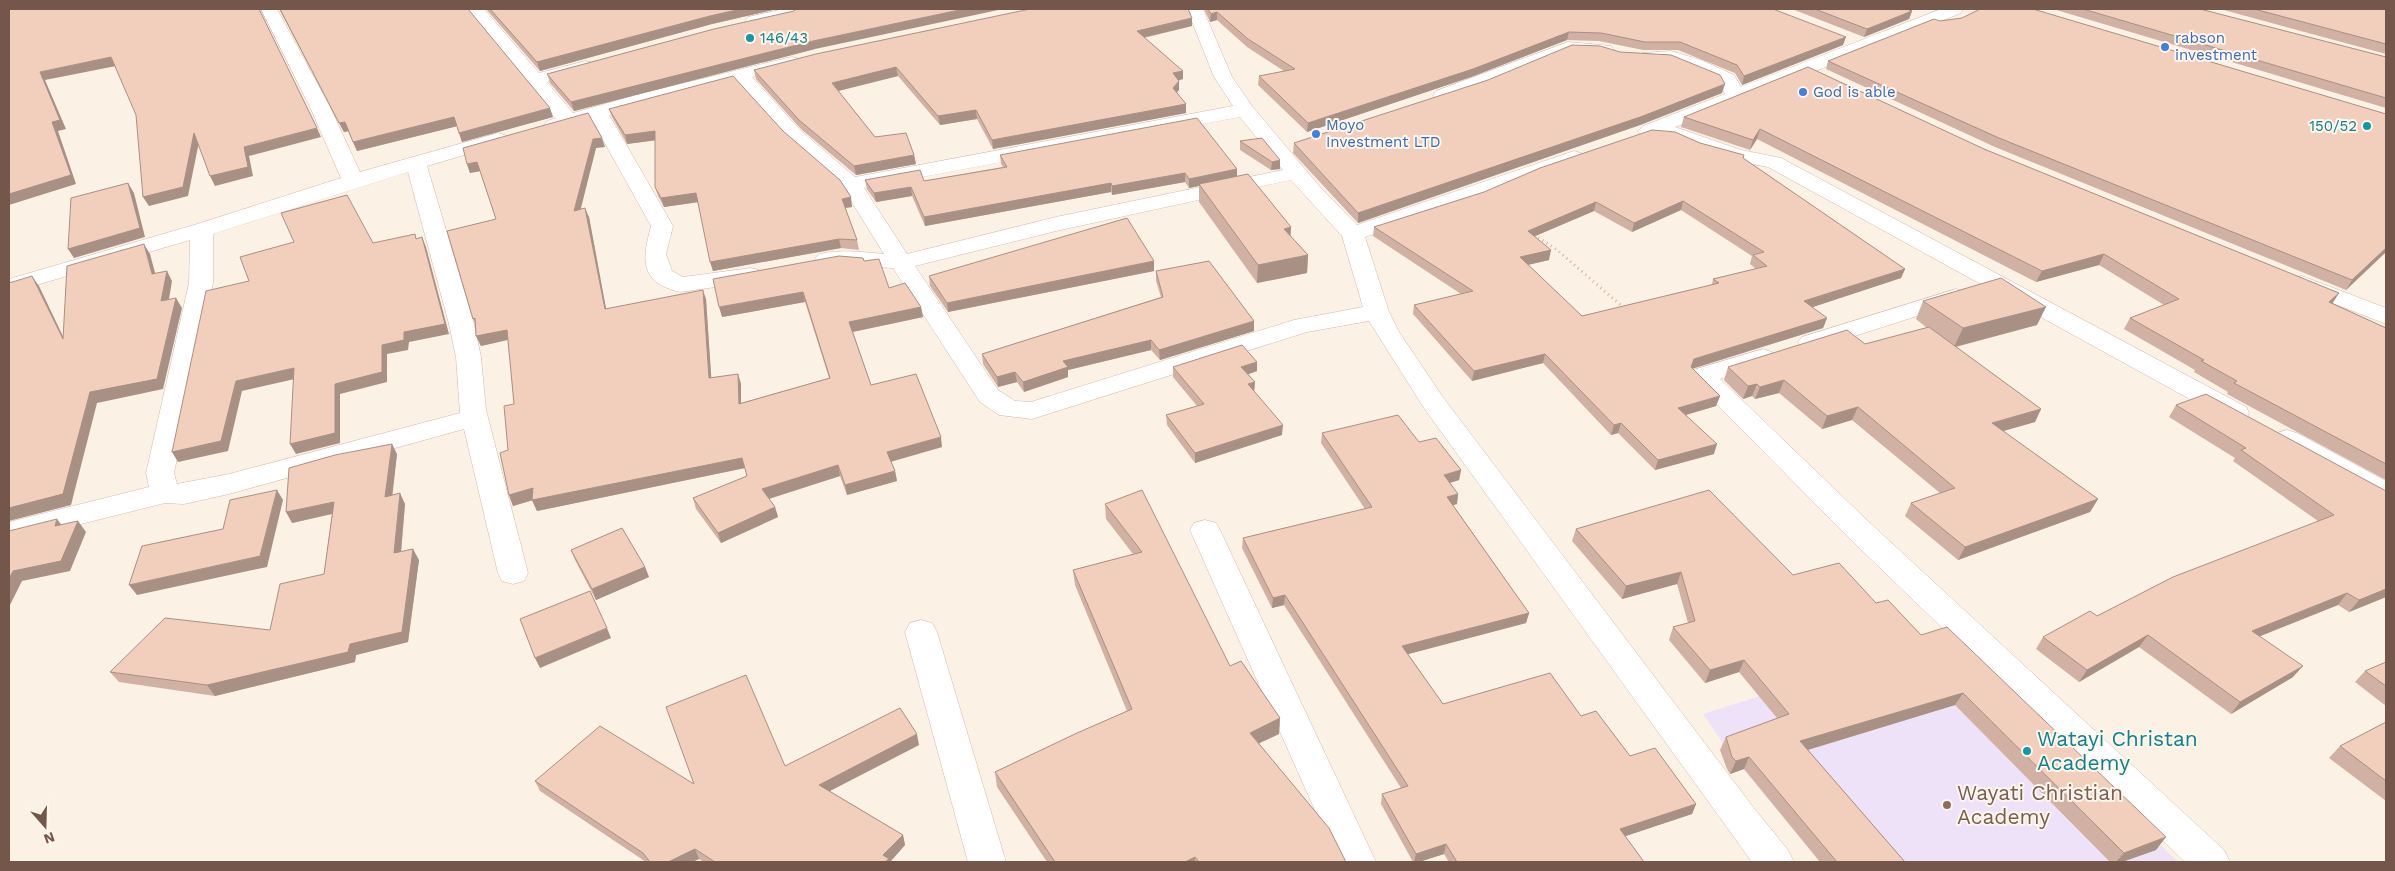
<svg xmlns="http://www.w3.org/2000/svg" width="2395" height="871" viewBox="0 0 2395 871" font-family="'Work Sans',sans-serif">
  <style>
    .education { fill: #eee2f9 }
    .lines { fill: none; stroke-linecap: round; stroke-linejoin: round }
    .minor-casing { stroke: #d0baae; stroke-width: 1 }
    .path { stroke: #d7b1a0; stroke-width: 3; stroke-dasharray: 1 4; stroke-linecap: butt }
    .minor { fill: #fff; fill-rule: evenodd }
    .wall { fill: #d0b1a3; fill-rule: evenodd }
    .shaded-wall { fill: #a99084 }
    .building { fill: #f2cebd; stroke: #a99084; fill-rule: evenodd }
    .culture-dot { fill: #0f9aa8; stroke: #fff6ec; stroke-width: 2 }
    .shop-dot { fill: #3f7fe0; stroke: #fff6ec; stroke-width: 2 }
    .education-dot { fill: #8d6e63; stroke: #fff6ec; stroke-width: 2 }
    .labels { text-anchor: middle; stroke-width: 4; stroke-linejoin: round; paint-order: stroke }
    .far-culture-label { font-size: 15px; fill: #0d838f; stroke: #fff6ec; text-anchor: start }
    .far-shop-label { font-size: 15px; fill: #366cbe; stroke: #fff6ec; text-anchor: start }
    .near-culture-label { font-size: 21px; fill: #0d838f; stroke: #fff6ec; text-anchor: start }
    .near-education-label { font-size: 21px; fill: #785e54; stroke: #fff6ec; text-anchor: start }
  </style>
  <rect width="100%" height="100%" fill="#fcf1e5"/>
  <path class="education" d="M1951,636L2178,862H1820L1726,748L1703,714Z"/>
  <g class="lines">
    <defs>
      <path id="minor" d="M261,9H277L330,107L360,172L498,133L505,135L508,139L505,143L427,166L474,324L481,357L486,410L528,573L524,581L513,584L502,581L498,573L464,429L229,494L184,504L165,503L9,542V522L149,487L146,473L189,283L190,240L9,293V279L194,225L341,178L310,107ZM408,172L449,324L456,357L460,413L229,474L177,484L174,473L213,283V234Z
        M467,9H484L539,73L585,61L591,62L594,66L591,70L547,82L573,113L636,95L791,57L797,58L800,62L797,66L752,77L800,130L855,177L1233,106L1214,77L1187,9H1203L1232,77L1252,106L1320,187L1357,225L1574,151L1581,153L1584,157L1581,161L1538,175L1482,199L1365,237L1389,312L1399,332L1442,396L1753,807L1788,850L1794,862H1752L1424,408L1369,321L1307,332L1032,419L999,415L980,402L893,268L819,264L815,259L819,254C841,249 862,252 884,254L843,188L786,138L735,82L609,115L673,226L666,254L672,271L683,277L751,268L759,270L763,275L759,280L751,282L680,292C639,282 642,260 651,226L592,120L554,131L547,129L544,125L547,121L556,118ZM1240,117L1283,170L1056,217L907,254L864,188ZM1291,180L1342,236L1363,307L1294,320L1031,402L1015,401L998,390L915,266L1056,231Z
        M784,9H804L795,17L754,26L748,25L745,21L748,17Z
        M1941,9H1963L1961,13L1675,127L1741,150L1781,158L2246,407L2249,413L2246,419L2236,421L2226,419L1768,167L1731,160L1698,150L1673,139L1641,135L1638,131L1643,126L1725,94L1719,82L1670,61H1642L1639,57L1642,53L1671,51L1701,60L1734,75L1741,87Z
        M1568,42L1611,46L1614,50L1611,54C1597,57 1583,50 1569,53C1538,59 1464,106 1436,99L1433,95L1436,91Z
        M2302,276L2386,308V324L2294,288L2290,283L2294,278Z
        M1956,289L1964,291L1968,296L1964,301L1811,350L1802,347L1798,342L1802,337Z
        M1763,349L1772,352L1776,357L1772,362L1720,379L1870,523L2224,850L2230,862H2185L1848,537L1689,376L1693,370Z
        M2287,430L2297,433L2386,481V503L2376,500L2277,445L2273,439L2277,433Z
        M1205,520L1216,523L1220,530L1376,862H1338L1190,530L1194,523Z
        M921,620L932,623L937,632L1006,862H968L905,632L910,623Z"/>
    </defs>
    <use href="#minor" class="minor-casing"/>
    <path class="path" d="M1534,235L1556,249L1624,308"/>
    <use href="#minor" class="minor"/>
  </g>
  <path class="wall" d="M279,9H468L553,117L462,142L457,126L357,151L348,131L344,132Z
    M486,9H777L712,24L540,71Z
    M1204,9H1773L1843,45L1742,85L1735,73L1678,50H1643L1599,41L1567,40L1471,77L1307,132L1258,85L1259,76L1284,71L1247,47L1217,20L1210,22Z
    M1792,9H1906L1912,11L1909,19L1864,37Z
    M2053,9H2200L2386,57V108Z
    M2220,9H2386V54Z
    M794,11L815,49L574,111L550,83L547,74Z
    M1940,21L2386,114V252L2346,290L1995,147L1826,69L1828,61Z
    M1192,26L1144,38L1183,71V79L1179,80V90L1177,92L1186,113L993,149L977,119L940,125L898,76L838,91L875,137L914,155L916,164L856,175L801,129L756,79L754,70Z
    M1722,93L1640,125L1358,223L1293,153L1294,143Z
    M609,109L852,207L845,208L857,240L859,250L841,248L713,271L698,202L664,207L658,196L655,187V140L627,144L612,117Z
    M1684,117L1984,149L2339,293L2332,303L2386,328V480L2227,394L2228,392L2194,372L2195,370L2124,329L2130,318L2164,305L2099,265L2036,282L1757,139L1750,150L1681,127Z
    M1262,138L1280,169L1271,170L1240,150V141Z
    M1700,143L1743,158L1905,269L1901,278L1812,307L1827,318L1823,328L1692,369L1720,396L1716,406L1686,415L1714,454L1655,470L1618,433L1611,435L1543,363L1472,381L1413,314L1414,305L1461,294L1373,236L1374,227ZM1681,210L1752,256L1750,264L1756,269L1713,279L1712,285L1582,316L1528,265L1549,260L1535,236L1594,211L1632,232Z
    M605,147L596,148L580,209L589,217L606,309L706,299L711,378L738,374L741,384V403L829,378L805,302L722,317L864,261L889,288L921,307L923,317L853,332L871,385L942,447L891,462L895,471L897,481L847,495L840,476L769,499L775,507L778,517L721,543L696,509L693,498L747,476L745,468L537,511L532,500L513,506L509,495L508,450L514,404L508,340L481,346L476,336V326L473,319L496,219L480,171L470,173L467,164Z
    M1000,155L1237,176L1291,227L1290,236L1308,255L1307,273L1257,283L1199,202V186L1189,188L1185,182L1112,195L1111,192L925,226L912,196L876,202L867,189L865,180L924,181L1003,167L1001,164Z
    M1154,271L948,312L930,286L929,276Z
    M1156,271L1254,321V331L1160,360L1151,350L1068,370V377L1024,392L1017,382L998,387L983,364L982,354L1161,297L1156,281Z
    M1923,301L2037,325L1956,347L2041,409L2035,422L2003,431L2098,499L2090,512L1958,560L1905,516L1911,503L1940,493L1852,420L1822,429L1779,393L1755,399L1752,396L1743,399L1724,380L1728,367L1865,344L1927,328L1916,319Z
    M1257,362V371L1248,374L1255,382L1254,392L1282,435L1195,463L1167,425L1166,415L1197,406L1173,377V367Z
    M2176,405L2386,491V597L2349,612L2338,605L2260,636L2293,677L2231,714L2139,647L2079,682L2036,649L2043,637L2097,616L2318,521L2233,461L2235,458L2169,417Z
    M1322,433L1419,442L1461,470L1459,480L1450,483L1458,494L1457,504L1453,505L1529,613L1526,623L1408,654L1443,704L1581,716L1630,756L1696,804L1692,814L1625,836L1644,862H1449L1444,854L1419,862H1413L1381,804L1382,794L1401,788L1284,605L1272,608L1242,548L1243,538L1365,509L1321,443Z
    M397,454L392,495L405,504L401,552L419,560L408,642L356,655L355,662L215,696L119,682L110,672L270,630L324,574L332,514L292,523Z
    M1105,504L1230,666L1280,718L1279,734L1259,743L1346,862H1047L997,787L995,772L1127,711L1075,585L1073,570L1133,554L1106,519Z
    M1576,529L1793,575L1876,603L1921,635L2156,850L2122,862H2110L1955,705L1808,750L1905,862H1820L1744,769L1730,774L1727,769L1720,750L1726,737L1777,718L1739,672L1705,683L1669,640L1673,627L1688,623L1677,584L1622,599L1572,541Z
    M571,550L645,567L649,577L596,600L575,560Z
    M2386,662V706L2355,682L2365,671Z
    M2386,722V801L2329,758L2340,746Z
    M919,745L830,791L903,835L905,845L890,862H704L699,859L692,862H646L540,791L535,781L694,784L785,766Z"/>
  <path class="shaded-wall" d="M741,9H777L712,24L540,71L537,62L710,16Z
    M964,9H1003L815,49L574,111L571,102L813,41Z
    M1912,11L1909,19L1864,37L1867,29Z
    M1217,12V20L1210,22L1211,14Z
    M1192,18V26L1137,39V31Z
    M1569,32L1567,40L1471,77L1307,132L1308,123Z
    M1846,37L1843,45L1742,85L1744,76Z
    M111,57L116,66L45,80L66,129L58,131L76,184L9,205V194L52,122L40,72Z
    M896,67L898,76L834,92L832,83Z
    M1183,71V79L1173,82V73Z
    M1179,81V90L1173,96V88Z
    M1725,84L1722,93L1640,125L1358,223V213Z
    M1186,104V113L993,149L992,140Z
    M550,108L553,117L462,142L459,133Z
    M976,110L977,119L940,125L938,116Z
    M454,117L458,126L357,151L353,142Z
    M345,122L349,131L344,132L339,123Z
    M317,128L321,137L249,156L253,176L215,186L210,176L244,147Z
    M1760,129L1757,139L1750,150L1753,140Z
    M655,131L658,140L627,144L625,135Z
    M194,133L199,142L188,196L149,206L143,197Z
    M602,138L605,147L596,148L578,220L574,211L593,139Z
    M914,155L916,164L856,175L854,166Z
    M1280,160V169L1271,170L1272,162Z
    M477,162L481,171L470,173L467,164Z
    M1237,169V178L1189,188V179Z
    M1185,173V182L1112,195V186Z
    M128,183L134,193L145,237L74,258L68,249Z
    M1111,183V192L925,226L924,217Z
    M911,187L912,196L876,202L874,193Z
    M696,193L699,202L664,207L661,198Z
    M851,197L852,207L844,208L842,199Z
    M1683,201L1681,210L1632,232L1634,223Z
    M1596,202L1594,211L1526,240L1528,231Z
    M585,208L589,217L608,319L605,309Z
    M1291,227L1290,245L1284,229Z
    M422,237L426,247L449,334L409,342L408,350L387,354V382L340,394V443L296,454L290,444L335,384L382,345L404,332Z
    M839,239L841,248L713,271L710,262Z
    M144,244L150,254L158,284L152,274Z
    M2386,248V252L2346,290L2352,280Z
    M1551,250L1549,260L1518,267L1520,257Z
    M2104,254L2099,265L2036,282L2042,271Z
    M1308,255L1307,273L1257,283L1258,265Z
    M1154,261V271L948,312L947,303Z
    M1905,269L1901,278L1801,311L1804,301Z
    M167,271L172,281L167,311L161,301Z
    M32,276L39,286L69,349L63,339Z
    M703,290L706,299L712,388L709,378Z
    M803,292L805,302L722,317L719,307Z
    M2339,293L2332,304L2329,302Z
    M176,298L182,308L163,389L97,403L71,505L9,521V508L90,392Z
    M921,307L923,317L852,332L849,322Z
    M2046,307L2037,325L1954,347L1963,328Z
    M1827,318L1823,328L1691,369V367L1694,359Z
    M1254,321V331L1160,360L1159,350Z
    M507,330L511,339L481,346L476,336Z
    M1151,340V350L1068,370V377L1024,392L1023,382L1063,361Z
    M1545,354L1543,363L1472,381L1474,371Z
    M1257,362V371L1241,377V367Z
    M294,368L299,378L242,391L228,451L178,462L172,452L236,381Z
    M1015,372L1017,382L998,387L997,377Z
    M738,374L741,384V414L739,404Z
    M1784,380L1779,393L1755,399L1760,387Z
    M1255,382L1254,392L1248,384Z
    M1757,384L1752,396L1743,399L1748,386Z
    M1720,396L1716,406L1675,418L1678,408Z
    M1858,407L1852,420L1822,429L1827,416Z
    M2041,409L2035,422L1986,436L1992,423Z
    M1621,423L1618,433L1611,435L1614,425Z
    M1283,425L1282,435L1195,463V453Z
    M941,437L942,447L889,462L887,452Z
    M392,444L397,454L391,507L385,497Z
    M1717,444L1714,454L1655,470L1658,460Z
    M742,458L745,468L537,511L532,500Z
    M838,465L840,476L765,500L762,489Z
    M1461,470L1459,480L1442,485L1444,475Z
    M895,471L897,481L847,495L845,485Z
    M533,488L537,499L513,506L509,495Z
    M277,490L283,500L267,567L137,595L129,585L260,556Z
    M400,493L405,504L400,564L394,553Z
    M1458,494L1457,504L1446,507L1447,497Z
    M2098,499L2090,512L1958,560L1965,547Z
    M334,502L340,512L292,523L286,512Z
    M775,507L778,517L721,543L718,533Z
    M57,519L65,530L55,526Z
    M78,521L86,532L70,571L22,581L9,607V579L13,571Z
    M413,549L419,560L408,642L356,655L355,662L215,696L207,685L350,644Z
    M645,567L649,577L596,600L592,589Z
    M1681,572L1677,584L1622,599L1626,586Z
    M2386,589V597L2349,612L2359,600Z
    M2347,593L2338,605L2243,643L2252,631Z
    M1285,595L1284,605L1272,608L1273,598Z
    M1529,613L1526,623L1401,656L1402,646Z
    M607,628L611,638L540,668L535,658Z
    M2148,635L2139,647L2079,682L2087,670Z
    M1744,660L1739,672L1705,683L1710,670Z
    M2303,666L2293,677L2231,714L2240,702Z
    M1963,693L1955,705L1794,754L1800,741Z
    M1280,718L1279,734L1249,748L1250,733Z
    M917,734L919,745L822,795L819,785Z
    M1749,757L1744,769L1730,774L1736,761Z
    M1696,804L1692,814L1617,839L1620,829Z
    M903,835L905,845L890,862H885L883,855Z
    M2166,837L2156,850L2122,862H2116L2124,853Z
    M1446,844L1444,854L1419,862H1414L1416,854Z
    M695,849L699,859L692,862H668Z
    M1195,857V862H1185Z"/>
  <path class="building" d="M9,9H259L317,128L244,147L248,167L210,176L194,133L183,187L143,197L136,115L111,57L40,72L60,120L52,122L71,175L9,194Z
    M280,9H468L550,108L459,133L454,117L353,142L345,122L339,123Z
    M490,9H741L710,16L537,62Z
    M796,9H964L813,41L571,102L547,74L714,29L794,11Z
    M1030,9H1188L1192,18L1137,31L1183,71L1173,73L1179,81L1173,88L1186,104L992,140L976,110L938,116L896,67L832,83L875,137L906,133L914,155L854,166L799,120L754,70L816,54Z
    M1208,9H1773L1846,37L1744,76L1737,65L1680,42H1645L1601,33L1569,32L1473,69L1308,123L1259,76L1295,69L1248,39L1217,12L1211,14Z
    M1815,9H1906L1912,11L1867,29Z
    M1980,9H2033L2386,114V248L2352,280L1999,138L1828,61L1934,19L1940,21L1962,18Z
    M2083,9H2200L2386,57V98Z
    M2254,9H2386V44Z
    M1572,45L1600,46L1620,52L1671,55L1720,75L1725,84L1643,116L1358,213L1294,143L1488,80Z
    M1808,67L1984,149L2339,293L2329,302L2386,328V464L2234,383L2237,381L2201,361L2204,360L2130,318L2179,299L2104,254L2042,271L1760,129L1753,140L1684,117Z
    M733,76L783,131L840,180L851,197L842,199L857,240L839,239L710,262L696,193L661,198L655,187V131L625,135L609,109Z
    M588,113L602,138L593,139L574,211L585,208L605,309L703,290L709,378L738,374L739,404L830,378L803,292L719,307L713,279L839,256L863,258L864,261L879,259L889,288L905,283L921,307L849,322L871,385L916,374L941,437L887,452L895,471L845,485L838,465L762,489L775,507L718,533L693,498L747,476L742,458L532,500L533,488L509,495L500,453L508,450L504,406L514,404L507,330L476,336L475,318L473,319L447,231L496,219L477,162L467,164L463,148Z
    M1197,118L1237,169L1189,179L1185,173L1112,186L1111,183L924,217L911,187L874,193L865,180L920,170L924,181L1007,167L1000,155Z
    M1652,130L1675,132L1700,143L1744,155L1743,158L1905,269L1804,301L1827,318L1694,359L1691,367L1720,396L1678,408L1717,444L1658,460L1621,423L1614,425L1545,354L1474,371L1414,305L1473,291L1374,227L1484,192L1540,168ZM1683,201L1764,252L1753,255L1767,266L1713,279L1719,283L1582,316L1520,257L1551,250L1528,231L1596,202L1634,223Z
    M1262,138L1280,160L1272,162L1240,141Z
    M1248,174L1291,227L1284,229L1308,255L1258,265L1199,184Z
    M128,183L140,228L68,249L71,198Z
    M347,195L373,243L415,234L416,239L422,237L445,324L404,332V340L382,345V372L335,384V433L290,444L294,368L236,381L221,441L172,452L206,291L249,281L240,257L294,242L281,213Z
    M1127,218L1154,261L947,303L929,276Z
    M144,244L152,274L167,271L161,301L176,298L157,379L90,392L63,494L9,508V283L32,276L63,339L67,266Z
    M1209,261L1254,321L1159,350L1151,340L1063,361L1068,367L1023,382L1015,372L997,377L982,354L1163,297L1156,271Z
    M2001,278L2046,307L1963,328L1923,301Z
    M1929,327L2041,409L1992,423L2098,499L1965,547L1911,503L1955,488L1858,407L1827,416L1784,380L1760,387L1757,384L1748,386L1728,367L1847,330L1865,344Z
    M1242,345L1257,362L1241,367L1255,382L1248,384L1283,425L1195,453L1166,415L1204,404L1173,367Z
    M2206,394L2386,491V589L2359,600L2347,593L2252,631L2303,666L2240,702L2148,635L2087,670L2043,637L2090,611L2097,616L2173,577L2334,515L2241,450L2246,448L2176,405Z
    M1398,415L1419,442L1436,438L1461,470L1444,475L1458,494L1447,497L1529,613L1402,646L1443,704L1550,673L1581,716L1596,711L1630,756L1655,748L1696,804L1620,829L1644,862H1457L1446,844L1416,854L1382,794L1408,786L1285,595L1273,598L1243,538L1372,507L1322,433Z
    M392,444L385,497L400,493L394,553L413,549L402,632L350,644L348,652L207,685L110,672L165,618L270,630L280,584L324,574L334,502L286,512L289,468L335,455Z
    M277,490L260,556L129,585L142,546L223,529L230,500Z
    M1142,490L1230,666L1241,661L1280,718L1250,733L1329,828L1346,862H1199L1195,857L1185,862H1055L995,772L1077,733L1132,709L1073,570L1142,552L1105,504Z
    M1709,490L1793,575L1839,563L1876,603L1888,600L1921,635L1947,627L2166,837L2124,853L1963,693L1800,741L1905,862H1837L1749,757L1736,761L1732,757L1726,737L1789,714L1744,660L1710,670L1673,627L1695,621L1681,572L1626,586L1576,529Z
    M57,519L55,526L78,521L61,561L13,571L9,579V531Z
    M622,528L645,567L592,589L571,550Z
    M590,591L607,628L535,658L520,619Z
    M2386,662V686L2365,671Z
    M746,675L785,766L900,708L917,734L819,785L903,835L883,855L889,859L885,862H715L695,849L668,862H650L643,853L535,781L600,726L694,784L666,707Z
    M2386,722V781L2340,746Z"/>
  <g class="culture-dot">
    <circle cx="750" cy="38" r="5"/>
    <circle cx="2367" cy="126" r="5"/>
    <circle cx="2027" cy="751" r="5"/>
  </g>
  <g class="shop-dot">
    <circle cx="2165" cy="47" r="5"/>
    <circle cx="1803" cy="92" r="5"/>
    <circle cx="1316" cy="134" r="5"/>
  </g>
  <circle class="education-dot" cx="1947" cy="805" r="5"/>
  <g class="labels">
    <g class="far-culture-label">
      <text x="760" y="43">146/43</text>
      <text x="2357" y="131" text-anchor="end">150/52</text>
    </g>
    <g class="far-shop-label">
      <text x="2175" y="43">rabson<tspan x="2175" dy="17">investment</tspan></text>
      <text x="1813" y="97">God is able</text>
      <text x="1326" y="130">Moyo<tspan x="1326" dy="17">Investment LTD</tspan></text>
    </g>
    <g class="near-culture-label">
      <text x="2037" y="746">Watayi Christan<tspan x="2037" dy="24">Academy</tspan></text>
    </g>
    <g class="near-education-label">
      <text x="1957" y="800">Wayati Christian<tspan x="1957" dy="24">Academy</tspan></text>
    </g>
  </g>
  <rect width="2395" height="871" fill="none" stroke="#75564a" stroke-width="20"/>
  <g transform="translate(45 826) rotate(160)" stroke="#fff6ec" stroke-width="4" paint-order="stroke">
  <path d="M0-4L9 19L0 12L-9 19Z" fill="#75564a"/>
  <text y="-8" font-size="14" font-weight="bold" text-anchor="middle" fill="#75564a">N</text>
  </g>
</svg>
